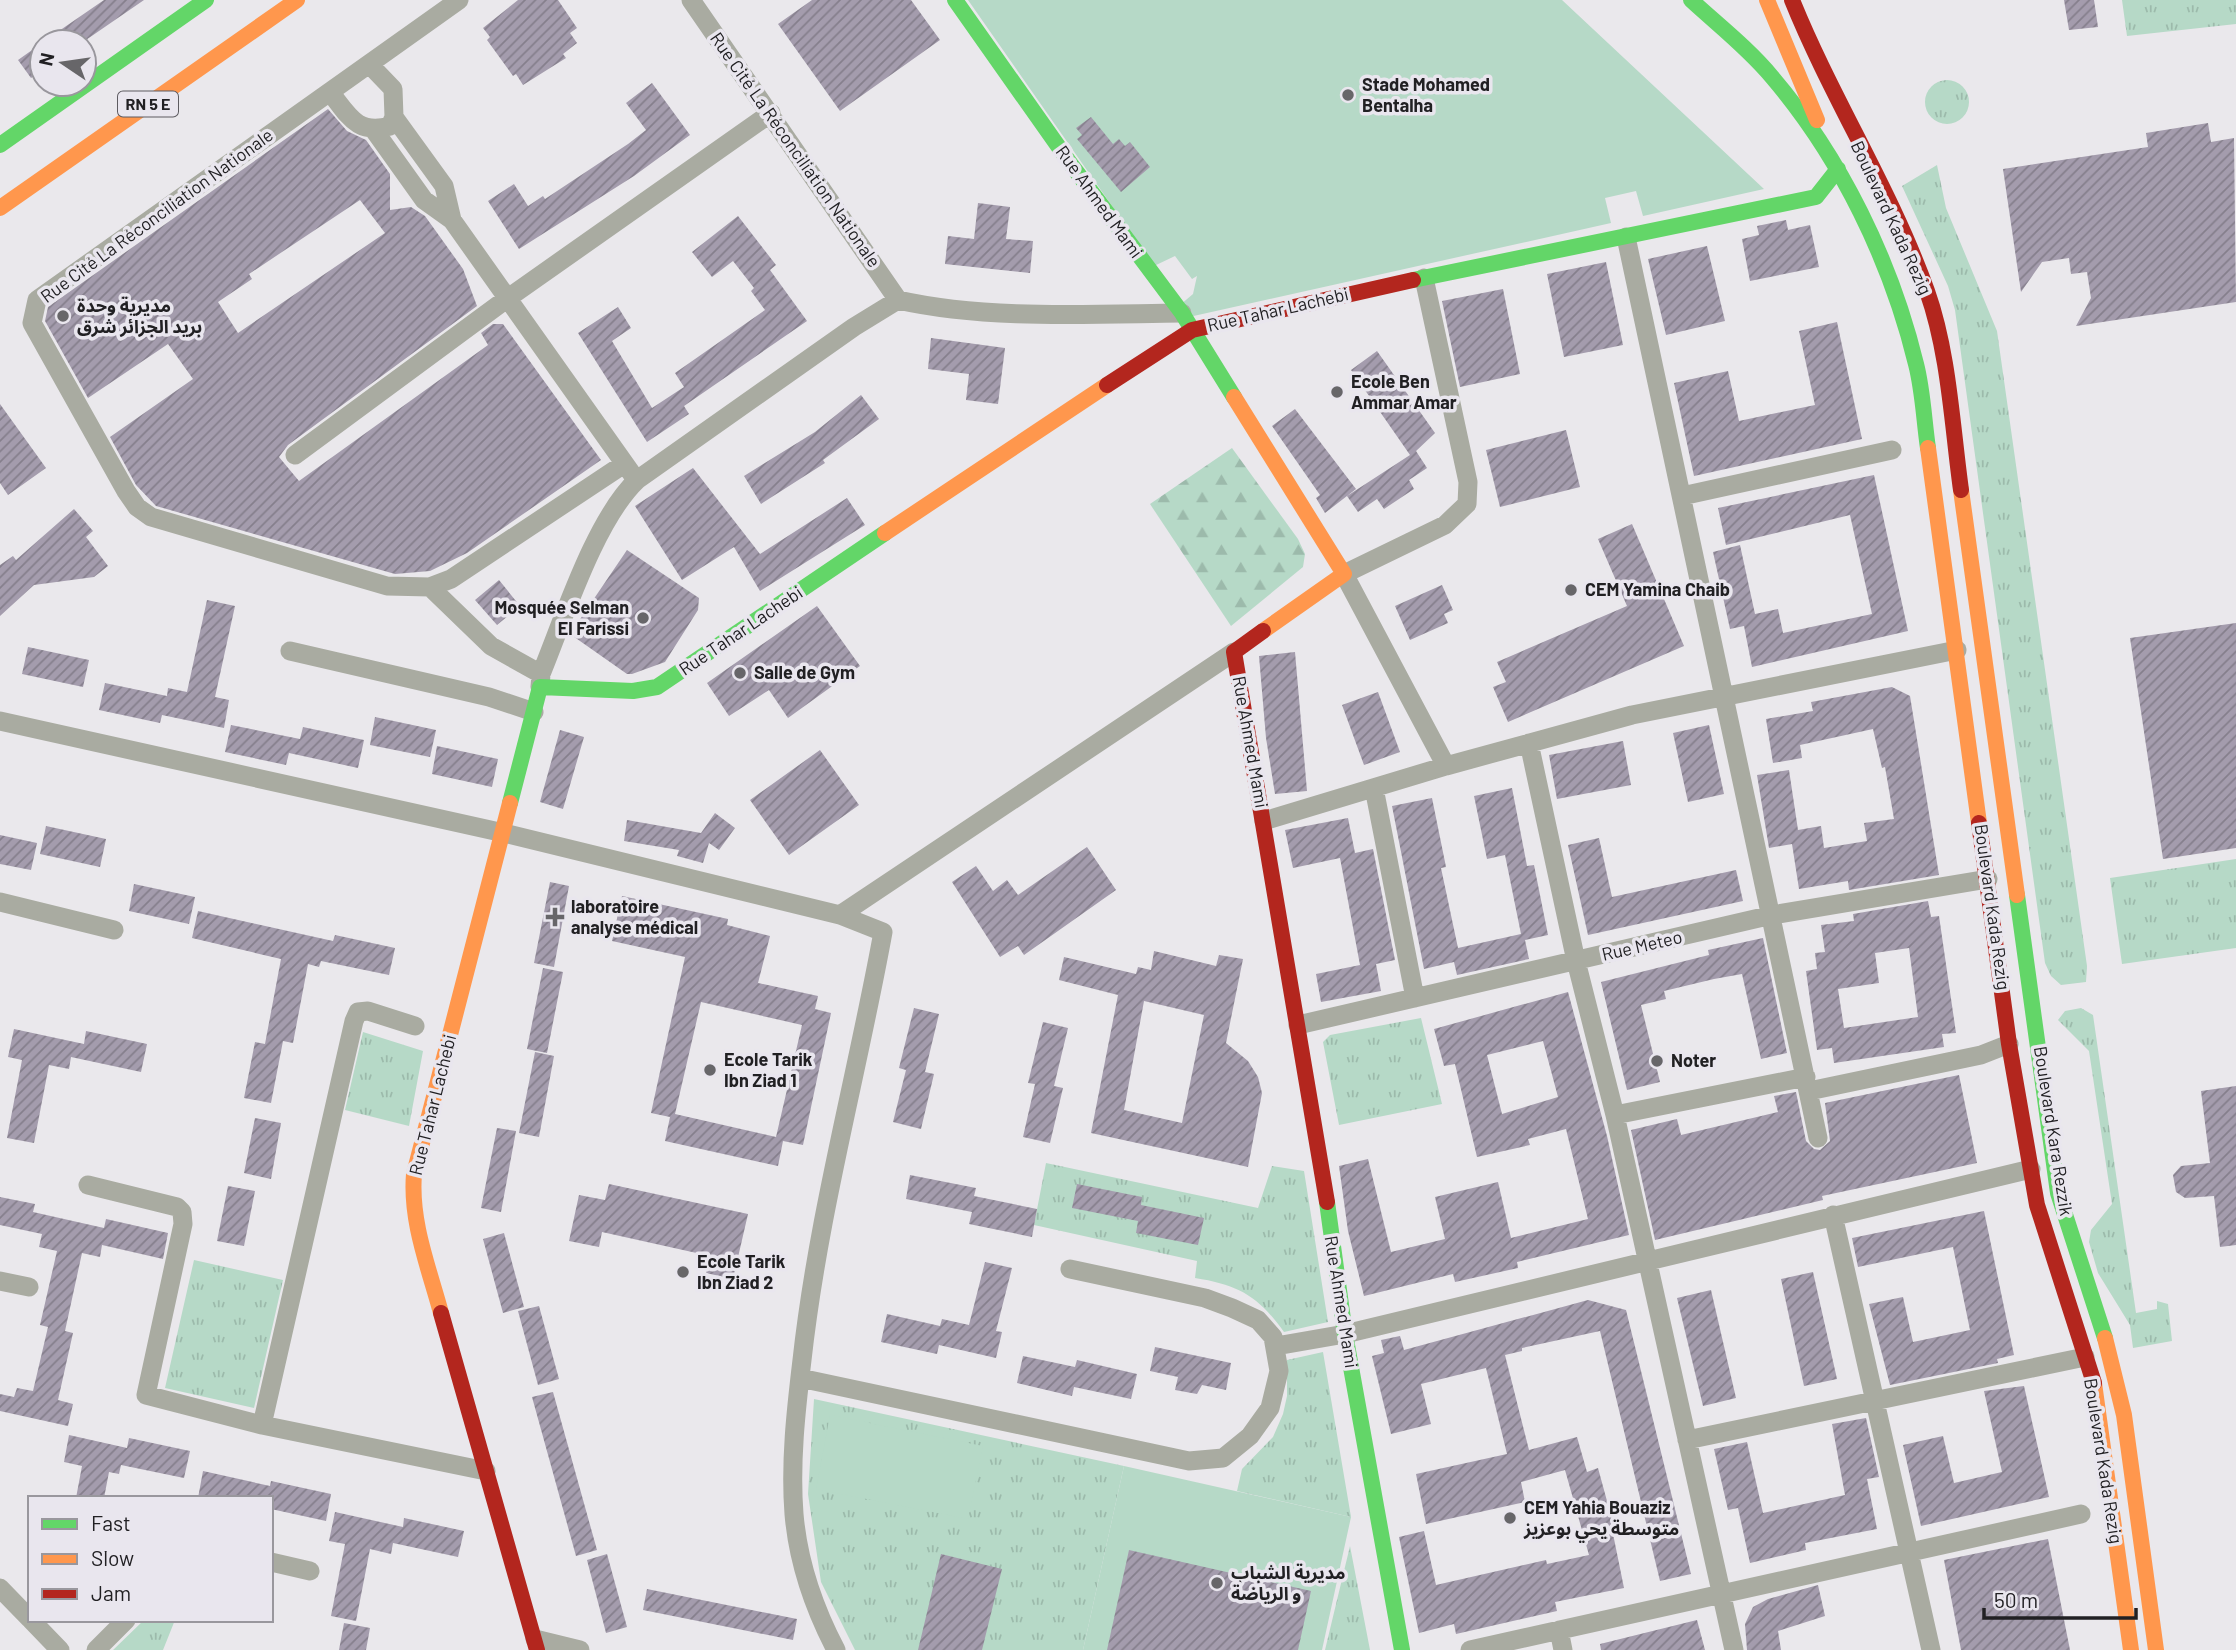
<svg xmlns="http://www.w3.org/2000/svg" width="2236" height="1650" viewBox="0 0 2236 1650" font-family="Barlow,'Noto Sans Arabic',sans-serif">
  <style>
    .grass { fill: url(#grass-tufts) }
    .forest { fill: url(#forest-firs) }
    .pitch { fill: #b6d9c7 }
    .building { fill: url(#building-hatch); fill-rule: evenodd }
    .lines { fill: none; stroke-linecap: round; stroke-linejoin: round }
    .street { stroke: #a9aba1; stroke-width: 19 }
    .fast { stroke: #63d668; stroke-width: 16 }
    .slow { stroke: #ff974d; stroke-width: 16 }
    .jam { stroke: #b3261e; stroke-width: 16 }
    .poi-dot { fill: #676669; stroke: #e9e6ee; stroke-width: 2.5 }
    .labels { text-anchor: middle; stroke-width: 7; stroke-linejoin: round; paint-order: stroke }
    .shield { fill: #e9e6ee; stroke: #5d5b60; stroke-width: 2 }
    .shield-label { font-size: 16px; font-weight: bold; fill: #212023 }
    .poi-label { font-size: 18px; font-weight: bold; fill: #212023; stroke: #e9e6ee; text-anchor: start }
    .street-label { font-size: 18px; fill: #212023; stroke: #e9e6ee }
  </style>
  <defs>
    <pattern id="grass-tufts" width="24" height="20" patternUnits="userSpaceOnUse" patternTransform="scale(1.75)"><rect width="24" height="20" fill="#b6d9c7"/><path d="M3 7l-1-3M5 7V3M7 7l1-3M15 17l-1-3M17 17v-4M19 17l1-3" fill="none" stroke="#9cbaab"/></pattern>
    <pattern id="forest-firs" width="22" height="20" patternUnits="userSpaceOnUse" patternTransform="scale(1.75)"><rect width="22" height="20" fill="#b6d9c7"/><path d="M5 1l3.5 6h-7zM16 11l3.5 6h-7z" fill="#9cbaab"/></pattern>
    <pattern id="building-hatch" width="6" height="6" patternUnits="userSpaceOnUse" patternTransform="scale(1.75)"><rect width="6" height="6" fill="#a49cad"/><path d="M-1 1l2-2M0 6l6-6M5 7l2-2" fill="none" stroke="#857f8c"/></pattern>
  </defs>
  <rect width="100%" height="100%" fill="#eae8ec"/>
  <path class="grass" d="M2122,0H2236V24L2127,36Z
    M1925 102a22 22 0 1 1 44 0a22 22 0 1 1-44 0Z
    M1937,165L1946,208L1997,331L2087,966L2086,982L2061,985L2051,976L2045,963L1955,310L1948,286L1902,186Z
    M2236,859V948L2122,964L2110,878Z
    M2081,1008L2093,1015L2136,1313L2157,1309V1301L2168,1304L2172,1341L2133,1348L2130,1325L2098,1273L2089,1242L2091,1230L2112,1204L2089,1051L2058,1020L2065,1011Z
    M1421,1018L1442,1104L1339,1125L1323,1042L1330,1035Z
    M363,1032L423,1051L409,1126L345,1110Z
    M1046,1163L1258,1208L1272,1166L1304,1171L1328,1322L1284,1332C1258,1296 1239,1285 1195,1278L1197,1261L1034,1225Z
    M194,1260L283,1280L254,1408L165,1388Z
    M1323,1352L1351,1517L1237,1491L1242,1469L1273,1437L1283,1414L1287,1396V1360Z
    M814,1399L1124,1466L1083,1650H855L821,1582L808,1494Z
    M1350,1546L1370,1650H1325Z
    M144,1620H175L163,1650H113Z"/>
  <path class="forest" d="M1232,448L1298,539L1305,554L1303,567L1231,626L1150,504Z"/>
  <path class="pitch" d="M968,0H1562L1764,189L1643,216L1636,191L1605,198L1611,223L1189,317L1180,305L1193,294L1197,276L1192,279L1175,256L1154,266Z
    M830,1415L983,1446L968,1519L816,1489Z
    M1124,1466L1351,1517L1322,1650H1083Z"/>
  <path class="building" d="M104,0H144L83,42H43Z
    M518,0H558L577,28L570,33L577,43L563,54L566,58L523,85L516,74L513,76L487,40L490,37L483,28Z
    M812,0H911L940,40L840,111L778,24Z
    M2064,0H2094L2098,27L2069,30Z
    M42,43V71L31,78L18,60Z
    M652,83L690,135L634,176L519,249L488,201L514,184L528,206L543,196L545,199L628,144L646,130L626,103Z
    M328,109L347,131L366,140L390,174V210L411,207L425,216L463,269L477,306L288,445L279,457L299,481L488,345L481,333L493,324H503L601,460L467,553L430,571L395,574L156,506L136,485L110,437L193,379L168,344L88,398L45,321L48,307ZM360,200L385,233L238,333L218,302L252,279L249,274Z
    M1091,117L1113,144L1119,139L1125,146L1130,142L1150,167L1121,192L1077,139L1082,135L1076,128Z
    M2208,123L2211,142L2234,138L2236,302L2076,326L2091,298L2087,272L2071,274L2069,258L2042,262L2021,292L2003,169L2148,147L2146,133Z
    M978,203L1010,207L1006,239L1033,241L1030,273L945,264L948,236L974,239Z
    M738,216L776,265L770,270L807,321L684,406L689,414L647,442L578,333L618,307L631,328L612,341L652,408L684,387L675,373L765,310L751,291L754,288L733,261L712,277L692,252Z
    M1786,220L1788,230L1810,225L1819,267L1750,281L1742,239L1759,235L1757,226Z
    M1707,246L1725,321L1666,335L1648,259Z
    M1606,262L1623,345L1564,357L1547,274Z
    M1503,289L1520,374L1460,387L1442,301Z
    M1837,322L1862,439L1694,476L1674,383L1728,371L1739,421L1815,405L1799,331Z
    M931,338L1005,348L998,404L966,400L969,374L928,369Z
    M1377,351L1435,433L1416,451L1427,468L1409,480L1414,489L1384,509L1377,499L1358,512L1347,496L1410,455L1351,370Z
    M861,395L879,419L823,460L825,463L761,504L744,476L815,432Z
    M0,404L46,468L8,495L0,483Z
    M1295,409L1356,489L1325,513L1316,498L1320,495L1272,426Z
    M1566,430L1580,487L1500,507L1486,450Z
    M693,468L760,554L847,498L865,525L760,591L734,547L682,580L635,506Z
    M1874,475L1908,631L1752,667L1744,626L1730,629L1713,552L1740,545L1755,614L1778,609L1783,633L1872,614L1850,515L1726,545L1718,508Z
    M74,509L93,531L86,537L108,566L94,577L34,585L0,616V565L13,556L16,560Z
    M1632,524L1684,646L1508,722L1493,687L1506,682L1497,662L1627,606L1598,539Z
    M627,550L699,598L698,610L665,662L632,674H627L570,634Z
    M499,580L520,606L497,625L475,600Z
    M1442,585L1453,610L1444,614L1448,623L1410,640L1395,606Z
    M207,600L235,606L215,697L229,700L224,728L162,715L160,723L99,710L105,683L167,696L168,688L187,692Z
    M817,606L860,666L788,718L769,690L729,716L707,683Z
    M2236,623V848L2163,859L2130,638Z
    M28,647L89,660L83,687L22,674Z
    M1295,652L1307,791L1275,794L1266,738L1259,656Z
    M1892,687L1910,696L1939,875L1849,890L1848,881L1799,889L1792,844L1769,848L1757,775L1789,770L1798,830L1821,826L1824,848L1867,841L1864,823L1894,819L1885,767L1882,768L1873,729L1800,745L1802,758L1773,763L1766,719L1813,711L1811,702Z
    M1378,692L1400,752L1364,765L1342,705Z
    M375,717L436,730L430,757L370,745Z
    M231,725L300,739L303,727L364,740L358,768L289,753L286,765L225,752Z
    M1709,725L1724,794L1688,802L1673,733Z
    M560,730L584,737L563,809L540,802Z
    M1623,741L1631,785L1557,799L1549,755Z
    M437,746L498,759L492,787L432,774Z
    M820,750L859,805L789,855L750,800Z
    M1512,788L1527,866L1534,865L1548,935L1525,940L1529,959L1457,975L1454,962L1424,969L1392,806L1432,798L1446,867L1441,868L1458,948L1521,934L1505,855L1487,859L1474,796Z
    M715,813L735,828L719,850L709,843L703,863L677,856L679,850L624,841L627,820L701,833Z
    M1348,818L1355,853L1373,849L1395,960L1376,964L1381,991L1321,1002L1316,974L1360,965L1340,858L1293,868L1285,830Z
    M46,826L106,839L100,867L40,854Z
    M0,835L37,843L31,870L0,864Z
    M1599,838L1612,897L1736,870L1743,901L1588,935L1568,845Z
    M1087,847L1116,890L1024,955L1018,946L1000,957L952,882L976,866L993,891L1007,880L1018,895Z
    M550,882L569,886L554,967L534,963Z
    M134,884L195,897L189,924L129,911Z
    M622,896L728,919L727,925L770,936L758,983L818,996L815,1009L831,1013L803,1145L783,1141L778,1166L665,1141L670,1117L651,1113L685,957L612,941ZM701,1002L802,1025L776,1137L675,1114Z
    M1928,901L1931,917L1939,916L1956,1033L1942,1034L1944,1047L1834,1063L1832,1048L1817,1050L1806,971L1817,969L1815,953L1825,952L1821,925L1854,921L1853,914ZM1909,948L1918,1017L1844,1028L1838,989L1879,983L1875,953Z
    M198,911L333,941L335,935L395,948L389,975L321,961L319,967L308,964L293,1043L283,1041L271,1103L244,1098L255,1042L265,1044L281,959L192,938Z
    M1763,938L1787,1053L1761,1059L1742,974L1714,979L1664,991L1666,999L1641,1005L1660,1082L1627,1090L1601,982L1709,955L1708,950Z
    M1154,951L1216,966L1219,955L1243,959L1226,1043L1248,1061L1258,1077L1262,1093L1248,1167L1091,1133L1118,995L1059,980L1064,957L1136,974L1138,967L1151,970ZM1144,1001L1204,1015L1182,1123L1124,1110Z
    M543,968L563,972L547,1053L527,1049Z
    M1568,992L1607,1136L1629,1235L1517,1262L1518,1268L1455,1282L1453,1274L1364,1296L1348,1231L1339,1166L1368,1159L1391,1252L1445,1239L1435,1197L1498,1182L1511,1238L1588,1219L1566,1129L1528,1139L1530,1145L1477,1157L1455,1064L1444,1066L1434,1029ZM1543,1041L1558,1097L1502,1114L1487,1055Z
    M914,1008L939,1014L925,1072L934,1074L921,1129L893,1122L906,1070L899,1068Z
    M1043,1022L1068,1028L1054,1086L1063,1088L1050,1143L1023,1137L1035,1084L1028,1083Z
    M14,1029L84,1044L86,1031L147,1044L141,1072L71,1057L69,1069L49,1065L34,1143L7,1138L22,1060L8,1057Z
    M535,1052L554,1056L539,1137L519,1133Z
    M1959,1075L1977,1163L1822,1196L1823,1200L1655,1240L1631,1130L1677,1119L1681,1135L1778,1112L1774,1096L1796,1092L1806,1141L1814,1149L1820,1150L1830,1141L1825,1103Z
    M2236,1086V1245L2220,1247L2214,1196L2185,1198L2176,1192L2173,1175L2181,1166L2210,1163L2201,1091Z
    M255,1118L281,1123L271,1179L244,1173Z
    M497,1128L516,1131L501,1212L481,1208Z
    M910,1175L976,1188L974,1196L1037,1209L1032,1237L969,1224L972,1212L906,1199Z
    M609,1184L748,1214L733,1279L706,1273L710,1256L602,1232L599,1247L569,1241L579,1195L605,1200Z
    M1077,1184L1142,1197L1141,1205L1204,1218L1198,1245L1136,1233L1138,1221L1072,1208Z
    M228,1186L255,1191L244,1246L217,1241Z
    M0,1197L35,1204L33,1212L104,1228L106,1219L168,1233L163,1259L102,1245L100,1257L82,1253L65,1331L73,1333L58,1400L73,1404L68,1426L0,1411V1394L14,1397L17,1388L33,1391L48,1327L40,1325L57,1251L39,1247L42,1234L0,1225Z
    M1984,1211L2014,1355L1997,1359L1998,1363L1890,1385L1869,1304L1903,1297L1913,1342L1970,1330L1953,1247L1858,1267L1852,1238Z
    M504,1233L524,1307L503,1313L483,1239Z
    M985,1262L1012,1268L996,1331L1002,1332L996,1358L939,1345L937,1354L881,1342L887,1314L940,1326L942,1319L969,1325Z
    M1813,1272L1837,1379L1804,1386L1781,1279Z
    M1711,1290L1736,1398L1703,1406L1677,1298Z
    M1588,1300L1626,1310L1691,1574L1660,1581L1600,1331L1522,1348V1351L1505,1355L1529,1450L1577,1437L1587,1472L1598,1468L1613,1523L1611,1524L1624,1588L1555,1602L1557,1611L1456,1634L1454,1624L1419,1633L1399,1537L1424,1531L1436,1585L1546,1560L1547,1564L1589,1555L1565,1470L1521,1482L1525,1502L1426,1524L1416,1474L1507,1454L1486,1368L1421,1384L1431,1424L1391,1434L1372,1356L1384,1353L1381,1340L1400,1336L1404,1350Z
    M539,1306L559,1379L538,1385L518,1311Z
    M1155,1347L1231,1363L1226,1390L1202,1385L1197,1394L1175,1390L1178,1377L1150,1371Z
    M1023,1356L1075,1367L1077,1360L1137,1374L1131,1399L1074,1387L1072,1396L1017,1383Z
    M2024,1386L2049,1497L1921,1526L1903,1445L1943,1436L1954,1483L2002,1472L1984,1391Z
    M553,1392L597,1550L576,1556L532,1397Z
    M1866,1418L1879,1477L1867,1479L1877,1529L1805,1543L1806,1550L1750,1563L1738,1508L1728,1510L1714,1449L1747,1442L1763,1513L1845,1495L1832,1424Z
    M69,1435L127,1448L129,1438L190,1451L184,1478L121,1465L119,1474L109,1472L104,1498H76L82,1466L64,1462Z
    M203,1471L270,1486L271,1481L331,1494L326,1521L271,1509V1498H198Z
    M335,1512L403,1527L404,1518L464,1531L458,1557L393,1543L391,1554L370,1549L356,1621L331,1616L345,1544L329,1541Z
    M2048,1539L2070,1650H1961L1944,1560Z
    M1129,1550L1311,1591L1298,1650H1107Z
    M607,1554L627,1627L606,1633L587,1560Z
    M941,1554L1002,1569L982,1650H918Z
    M1818,1585L1825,1616L1778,1631L1781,1650H1747L1745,1624L1753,1607L1768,1599Z
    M647,1589L797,1619L793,1640L643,1610Z
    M1697,1620L1705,1650H1601L1600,1644Z
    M344,1623L370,1628L366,1650H339Z"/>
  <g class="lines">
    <path class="street" d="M459,0L37,300L32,323L126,491L137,507L151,517L387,586L430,587L451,579L624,464
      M691,0L898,300
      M330,92C349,116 357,135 390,126L394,117L393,89L369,64
      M374,130L424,200L452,220L444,186L394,117
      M452,220L632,474
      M1626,237L1818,1138
      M1424,278L1468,482L1467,504L1445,525L1344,574L1446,766
      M295,455L508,298L771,113
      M1682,496L1892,450
      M430,587L491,646L541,674
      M290,651L489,697L534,712
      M540,687L541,674C564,618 595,520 637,480L854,327L898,300C987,320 1091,314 1182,313
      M0,721L504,833L840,915L883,932C857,1075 818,1215 802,1360C796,1410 790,1463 794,1514C798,1561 814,1608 836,1650
      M1529,743L1576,961L1615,1115L1734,1650
      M1374,788L1415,998
      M1264,821L1446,766L1632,715L1957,650
      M0,902L114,930
      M840,915L1234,652
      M1298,1025L1772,915L1988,879
      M1809,1091L1981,1055L2009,1044
      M1615,1115L1806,1077
      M88,1185L177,1207L182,1212L183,1224L146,1395L262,1425L486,1471
      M1833,1215L1931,1650
      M0,1281L29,1287
      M1276,1346L1345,1334L2031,1169
      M800,1378L1189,1461L1223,1458L1250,1436L1270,1408L1279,1371L1273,1337L1258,1320L1232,1308L1205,1298L1070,1269
      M262,1425L354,1021L358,1012L368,1011L415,1026
      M1687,1440L2085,1357
      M271,1562L310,1571
      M0,1588L30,1619
      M31,1620L60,1650
      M1559,1630L1563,1650
      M535,1639L580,1650
      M96,1650L126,1620
      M1470,1650L2081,1514"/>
    <path class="fast" d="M955,0L1070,163L1182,313L1234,397
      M1691,0C1718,25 1748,48 1772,77C1841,158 1891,261 1916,364C1923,391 1924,421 1928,448
      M0,145L206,0
      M1413,280L1816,197L1838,169
      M510,803L540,687L633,691L657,687L885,533
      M2017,895L2058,1193L2105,1338
      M1327,1202L1345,1334L1402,1650"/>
    <path class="slow" d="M1767,0L1817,120
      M0,208L297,0
      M1234,397L1344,574L1263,631
      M1928,448L1979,823
      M1961,490L2017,895
      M885,533L1107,385
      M441,1313C429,1268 410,1222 414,1174L510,803
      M2105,1338L2124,1415L2156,1650
      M2094,1383L2131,1650"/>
    <path class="jam" d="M1792,0C1832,99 1891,190 1927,291C1949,353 1952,425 1961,490
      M1107,385L1192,330L1413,280
      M1263,631L1234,652L1327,1202
      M1979,823L2009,1044L2037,1205L2094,1383
      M441,1313L537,1650"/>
  </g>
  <g class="poi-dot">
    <circle cx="1348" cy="95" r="7"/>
    <circle cx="63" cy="316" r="7"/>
    <circle cx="1337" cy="392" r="7"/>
    <circle cx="1571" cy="590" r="7"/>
    <circle cx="643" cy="618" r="7"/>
    <circle cx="740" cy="673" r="7"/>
    <path d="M551.5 906.5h7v7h7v7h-7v7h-7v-7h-7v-7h7z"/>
    <circle cx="1657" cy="1061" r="7"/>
    <circle cx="710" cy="1070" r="7"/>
    <circle cx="683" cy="1272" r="7"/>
    <circle cx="1510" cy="1518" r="7"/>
    <circle cx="1217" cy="1583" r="7"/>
  </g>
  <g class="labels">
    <rect class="shield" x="118" y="91.5" width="60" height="25" rx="5"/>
    <g class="shield-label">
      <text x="148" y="110">RN 5 E</text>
    </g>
    <g class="poi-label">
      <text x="1362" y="91">Stade Mohamed<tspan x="1362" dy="21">Bentalha</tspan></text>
      <text x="77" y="312">مديرية وحدة<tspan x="77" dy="21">بريد الجزائر شرق</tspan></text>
      <text x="1351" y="388">Ecole Ben<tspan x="1351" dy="21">Ammar Amar</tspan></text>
      <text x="1585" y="596">CEM Yamina Chaib</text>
      <text x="629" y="614" text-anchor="end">Mosquée Selman<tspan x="629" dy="21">El Farissi</tspan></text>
      <text x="754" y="679">Salle de Gym</text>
      <text x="571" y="913">laboratoire<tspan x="571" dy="21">analyse médical</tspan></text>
      <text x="724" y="1066">Ecole Tarik<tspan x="724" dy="21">Ibn Ziad 1</tspan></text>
      <text x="1671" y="1067">Noter</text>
      <text x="697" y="1268">Ecole Tarik<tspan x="697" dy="21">Ibn Ziad 2</tspan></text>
      <text x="1524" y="1514">CEM Yahia Bouaziz<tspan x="1524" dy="21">متوسطة يحي بوعزيز</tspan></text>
      <text x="1231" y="1579">مديرية الشباب<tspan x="1231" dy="21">و الرياضة</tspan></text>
    </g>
    <g class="street-label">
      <text transform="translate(795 150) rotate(55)" y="6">Rue Cité La Réconciliation Nationale</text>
      <text transform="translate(1099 202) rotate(54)" y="6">Rue Ahmed Mami</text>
      <text transform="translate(157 216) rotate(-36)" y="6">Rue Cité La Réconciliation Nationale</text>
      <text transform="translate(1891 218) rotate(65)" y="6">Boulevard Kada Rezig</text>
      <text transform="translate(1278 310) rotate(-13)" y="6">Rue Tahar Lachebi</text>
      <text transform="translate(741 631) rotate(-34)" y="6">Rue Tahar Lachebi</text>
      <text transform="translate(1250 742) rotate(80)" y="6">Rue Ahmed Mami</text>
      <text transform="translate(1992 907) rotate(82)" y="6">Boulevard Kada Rezig</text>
      <text transform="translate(1642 946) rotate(-13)" y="6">Rue Meteo</text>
      <text transform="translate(433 1105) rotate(-76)" y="6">Rue Tahar Lachebi</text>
      <text transform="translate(2053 1131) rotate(81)" y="6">Boulevard Kara Rezzik</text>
      <text transform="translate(1341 1302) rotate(81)" y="6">Rue Ahmed Mami</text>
      <text transform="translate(2103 1461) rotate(81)" y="6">Boulevard Kada Rezig</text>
    </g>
  </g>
  <rect x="28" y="1496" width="245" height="126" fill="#e9e6ee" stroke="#99979d" stroke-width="2"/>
  <rect x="42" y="1519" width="35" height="10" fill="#63d668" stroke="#99979d" stroke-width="2"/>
  <text x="91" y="1531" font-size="21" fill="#212023">Fast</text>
  <rect x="42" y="1554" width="35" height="10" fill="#ff974d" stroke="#99979d" stroke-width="2"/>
  <text x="91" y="1566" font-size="21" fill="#212023">Slow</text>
  <rect x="42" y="1589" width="35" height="10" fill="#b3261e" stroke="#99979d" stroke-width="2"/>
  <text x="91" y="1601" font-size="21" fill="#212023">Jam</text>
  <g transform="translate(63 63) rotate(283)"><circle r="33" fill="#e9e6ee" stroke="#99979d" stroke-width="2"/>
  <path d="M0-5L12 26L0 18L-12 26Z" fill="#676669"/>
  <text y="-10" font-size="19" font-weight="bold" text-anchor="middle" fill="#212023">N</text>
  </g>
  <path d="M1984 1608v10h152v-10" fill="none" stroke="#212023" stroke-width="3.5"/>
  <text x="1994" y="1608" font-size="21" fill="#212023" stroke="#e9e6ee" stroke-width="5" paint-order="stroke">50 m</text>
</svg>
